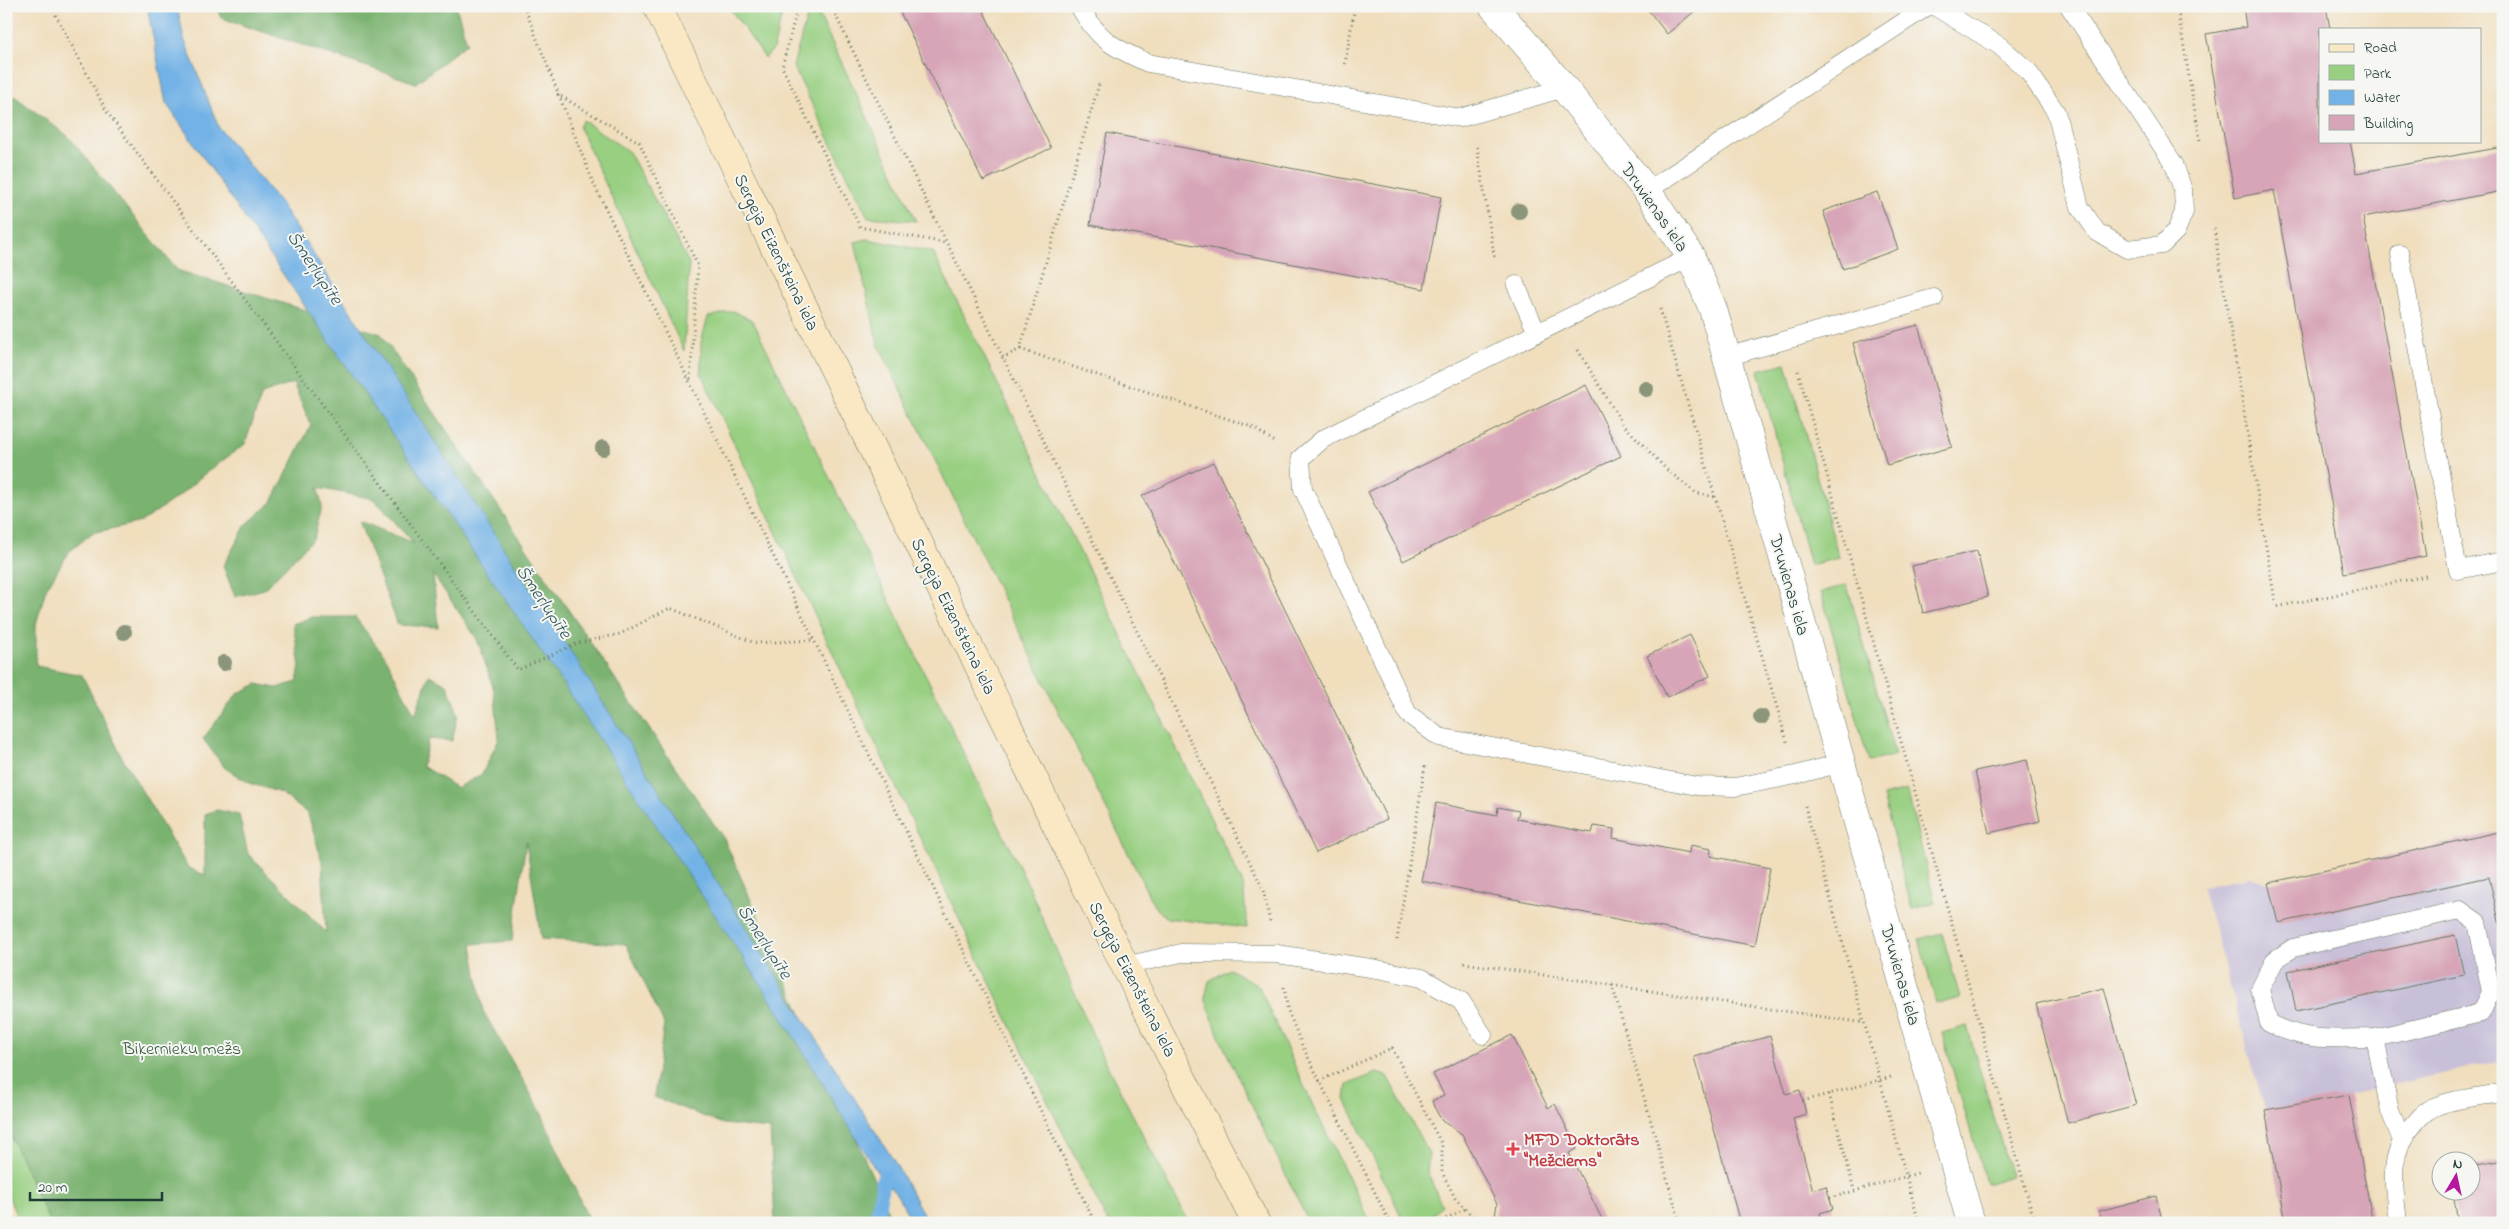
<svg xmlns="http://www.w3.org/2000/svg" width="2509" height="1229" viewBox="0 0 2509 1229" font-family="'Indie Flower',sans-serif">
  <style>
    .industrial { fill: #c8bfd8 }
    .green { fill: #98cf81; stroke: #5c865a }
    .forest { fill: #7ab26f; stroke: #4c7852; fill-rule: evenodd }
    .water { fill: #73b2e6; stroke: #49788d }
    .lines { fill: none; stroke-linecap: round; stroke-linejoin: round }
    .stream { stroke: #73b2e6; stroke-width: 14 }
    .building { fill: #d7a5b7 }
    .lane-casing { stroke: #687564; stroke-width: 19 }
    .street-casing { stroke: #687564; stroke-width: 29 }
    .secondary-casing { stroke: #687564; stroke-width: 29 }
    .path { stroke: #687564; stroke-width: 3; stroke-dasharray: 1 4; stroke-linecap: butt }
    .lane { stroke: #fff; stroke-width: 18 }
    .street { stroke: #fff; stroke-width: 28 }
    .secondary { stroke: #fae7c3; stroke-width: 28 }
    .tree { fill: #8a957a }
    .health-dot { fill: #e0444e; stroke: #f6f6f2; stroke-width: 2 }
    .labels { text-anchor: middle; stroke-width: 4; stroke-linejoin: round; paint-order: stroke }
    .street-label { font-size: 18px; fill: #1f3d34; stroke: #f6f6f2 }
    .park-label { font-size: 18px; fill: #375a43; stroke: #f6f6f2 }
    .health-label { font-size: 18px; font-weight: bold; fill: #be3a42; stroke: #f6f6f2; text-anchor: start }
    .water-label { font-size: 19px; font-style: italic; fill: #345a60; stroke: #f6f6f2 }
  </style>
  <rect width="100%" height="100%" fill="#f6f6f2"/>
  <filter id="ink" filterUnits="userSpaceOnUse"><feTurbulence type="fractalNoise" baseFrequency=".02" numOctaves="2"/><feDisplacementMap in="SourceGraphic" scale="10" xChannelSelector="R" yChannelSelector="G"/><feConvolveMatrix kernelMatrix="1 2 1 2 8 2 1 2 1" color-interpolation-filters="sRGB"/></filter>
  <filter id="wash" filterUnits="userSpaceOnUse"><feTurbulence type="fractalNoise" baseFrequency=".0096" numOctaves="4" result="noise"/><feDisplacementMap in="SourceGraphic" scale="20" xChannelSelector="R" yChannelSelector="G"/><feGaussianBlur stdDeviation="1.12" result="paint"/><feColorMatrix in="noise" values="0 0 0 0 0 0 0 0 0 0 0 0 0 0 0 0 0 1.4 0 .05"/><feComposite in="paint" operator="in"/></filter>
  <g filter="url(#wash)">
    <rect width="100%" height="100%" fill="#f0debd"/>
    <path class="industrial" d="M2503,831V1060L2349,1095L2265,1110L2202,887L2249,877L2268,883Z"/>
    <path class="green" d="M728,6H784L773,50L765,58Z
      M810,6H815L916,221L868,217L793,66Z
      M583,120L629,152L689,263L684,351L579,127Z
      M867,239L933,252L1243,884L1247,928L1167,918L1154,906L878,344L855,242Z
      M733,311L753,321L1029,887L1102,1056L1189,1223H1108C967,942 835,657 701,373V342L708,317Z
      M1786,363L1839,558L1810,565L1758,370Z
      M1847,585L1895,755L1869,762L1821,592Z
      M1907,790L1935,903L1912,909L1883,796Z
      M1942,933L1960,998L1936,1004L1919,939Z
      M1229,969L1258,985L1314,1108L1371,1223H1309L1220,1039L1205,998L1209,981Z
      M1967,1026L2011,1176L1986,1184L1942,1033Z
      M1376,1073L1387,1076L1429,1154L1427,1172L1442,1205C1432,1218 1417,1228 1402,1218L1345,1099L1347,1085Z
      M6,1125L50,1223H19L6,1189Z"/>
    <path class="forest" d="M216,6H456L467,43L416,83L221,18Z
      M6,90L69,137L177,270L381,334L724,839L893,1223H775L770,1129L723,1124L654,1097L664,1024L626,944L541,939L526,841L512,941L472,944L483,1011L540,1110L590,1223H50L6,1125ZM293,383L311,425L272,502L246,525L223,566L235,597L264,589L314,538L322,506L318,488L374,499L414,543L359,521L398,625L438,627L433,574L477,639L494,690L499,739L482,774L457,788L422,766L429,739L452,741L458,714L447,684L429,675L415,715L385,657L355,617H312L293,624L300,666L297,682L276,688L257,684L237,694L203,739L225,768L249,783L281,793L308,814L322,861L326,932L248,854L239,815L217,810L205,814V875L188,868L123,759L82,675L36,666V624L46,589L69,552L92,533L141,522L179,496L203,475L245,444L262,394Z"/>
    <path class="water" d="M147,6H177L184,39L219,128L281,204L585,674L894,1161L928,1223H913L897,1195L877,1172L778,1011L559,678L166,103Z"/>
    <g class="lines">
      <path class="stream" d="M876,1223L883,1179"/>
    </g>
    <g id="blocks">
      <path class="building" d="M897,6H981L1051,148L983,181Z
        M1645,6H1701L1667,34Z
        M2243,6H2326L2330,29H2320V141H2350L2356,173L2503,147V191L2363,217L2426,556L2344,573L2274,190L2235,198L2206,34L2246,27Z
        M1107,133L1441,197L1424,289L1090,225Z
        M1877,192L1898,249L1843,269L1823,211Z
        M1918,325L1952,447L1887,465L1853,343Z
        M1586,385L1621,456L1403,561L1368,492Z
        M1213,462L1387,819L1316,853L1142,496Z
        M1977,551L1988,597L1923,613L1912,566Z
        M1690,635L1710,676L1667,697L1647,656Z
        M2027,760L2040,821L1989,833L1975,771Z
        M1436,803L1497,815L1498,807L1519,811L1517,819L1592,833L1594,826L1614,829L1613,838L1689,853L1690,845L1711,849L1710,856L1770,868L1755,946L1421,881Z
        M2503,831V939L2489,877L2278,923L2268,883Z
        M2455,935L2464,975L2296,1011L2288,971Z
        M2104,988L2136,1105L2068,1123L2036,1004Z
        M1512,1035L1548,1108L1555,1104L1577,1149L1569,1153L1604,1223H1494L1497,1204L1462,1134L1442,1121L1434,1107L1432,1101L1444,1095L1433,1074Z
        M1770,1036L1786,1094L1800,1090L1803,1101L1806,1114L1793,1118L1813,1190L1826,1186L1833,1209L1820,1213L1822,1223H1740L1694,1057Z
        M2349,1095L2372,1218L2344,1223H2286L2265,1110Z
        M2503,1160V1223H2458L2453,1192H2472V1166Z
        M2156,1196L2163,1223H2102L2099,1211Z"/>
    </g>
  </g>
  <g filter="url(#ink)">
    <use href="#blocks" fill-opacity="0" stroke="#687564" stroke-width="1"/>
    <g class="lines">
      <defs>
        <path id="lane" d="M1079,6C1098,40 1114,48 1148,63L1460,118L1564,88
          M1934,6L2000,46L2028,71L2056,112L2080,207L2097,232L2127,249L2162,245L2176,231L2184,212L2183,190L2174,164L2069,6
          M1647,191L1928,6
          M2400,254L2458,570L2503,561
          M1691,257L1323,439L1301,458L1303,489L1408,714L1439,737L1697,786L1735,787L1796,775L1841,763
          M1516,285L1537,333
          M1726,357L1934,298
          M1125,966L1181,953L1277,954L1377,969L1422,978L1461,1001L1483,1035
          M2375,1038L2481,1013L2491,992L2477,922L2460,910L2293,948L2275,960L2260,989L2269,1023C2308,1043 2333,1038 2375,1038L2390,1111L2401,1138
          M2398,1223C2394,1182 2386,1157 2414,1124C2421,1115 2431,1107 2442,1104C2461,1098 2483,1096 2503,1093"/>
        <path id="street" d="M1493,6L1564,88L1647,191L1691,257L1713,309L1971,1223"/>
        <path id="secondary" d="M657,6L1125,966L1256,1223"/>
      </defs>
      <use href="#lane" class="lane-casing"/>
      <use href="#street" class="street-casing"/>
      <use href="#secondary" class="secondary-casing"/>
      <path class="path" d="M51,6L107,112L518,670L578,643L620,634L670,608L755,643L814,640
        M524,6L593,182L1095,1223
        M798,6L782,67L860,227L946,243
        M831,6L1263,889L1270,922
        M2177,6L2200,141
        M1345,64L1355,6
        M557,94L639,142L698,266L690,380
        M1477,147L1495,260
        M2214,229L2276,607L2426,576
        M1660,309L1788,745
        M1020,349L1252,427L1275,442
        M1578,350L1622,423L1667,470L1696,493L1716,497
        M1002,358L1020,349L1100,81
        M1798,371L2035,1223
        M1805,806L1919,1223
        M1397,940L1425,766
        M1464,963L1864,1023
        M1612,985L1680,1223
        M1284,987L1288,1011L1302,1045L1390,1223
        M1319,1081L1392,1048L1442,1145V1172L1455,1198L1479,1223
        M1829,1094L1854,1190
        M1803,1101L1891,1077
        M1830,1198L1918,1173
        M1437,1223L1465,1209"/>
      <use href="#lane" class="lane"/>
      <use href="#street" class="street"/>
      <use href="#secondary" class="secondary"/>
    </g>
    <g class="tree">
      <circle cx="1519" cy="211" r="8"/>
      <circle cx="1646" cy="389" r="8"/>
      <circle cx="603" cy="448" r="8"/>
      <circle cx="124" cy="632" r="8"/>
      <circle cx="224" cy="663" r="8"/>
      <circle cx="1761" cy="717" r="8"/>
    </g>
  </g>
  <path class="health-dot" d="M1510.5 1141.5h5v5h5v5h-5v5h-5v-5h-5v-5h5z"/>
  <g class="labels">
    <g class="street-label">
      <text transform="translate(1655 207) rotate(55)" y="6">Druvienas iela</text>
      <text transform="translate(777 252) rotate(64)" y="6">Sergeja Eizenšteina iela</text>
      <text transform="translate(1790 585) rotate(74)" y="6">Druvienas iela</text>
      <text transform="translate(954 616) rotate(64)" y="6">Sergeja Eizenšteina iela</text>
      <text transform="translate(1901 975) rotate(74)" y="6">Druvienas iela</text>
      <text transform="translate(1133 979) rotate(63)" y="6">Sergeja Eizenšteina iela</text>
    </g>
    <g class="park-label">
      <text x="182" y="1054">Biķernieku mežs</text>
    </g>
    <g class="health-label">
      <text x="1524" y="1145">MFD Doktorāts<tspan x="1524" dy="21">"Mežciems"</tspan></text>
    </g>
    <g class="water-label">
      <text transform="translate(316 267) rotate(56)" y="7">Šmerļupīte</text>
      <text transform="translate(545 601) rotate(56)" y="7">Šmerļupīte</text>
      <text transform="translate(766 941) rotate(57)" y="7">Šmerļupīte</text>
    </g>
  </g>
  <rect width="2509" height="1229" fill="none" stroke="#f6f6f2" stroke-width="25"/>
  <rect x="2319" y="28" width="162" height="115" fill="#f6f6f2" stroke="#a0aca6"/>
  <rect x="2329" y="44" width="25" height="8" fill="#fae7c3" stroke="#a0aca6"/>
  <text x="2364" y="52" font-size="15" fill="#1f3d34">Road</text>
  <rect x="2329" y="65" width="25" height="15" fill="#98cf81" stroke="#a0aca6"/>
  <text x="2364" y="78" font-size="15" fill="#1f3d34">Park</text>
  <rect x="2329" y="90" width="25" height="15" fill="#73b2e6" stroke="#a0aca6"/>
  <text x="2364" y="102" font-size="15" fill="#1f3d34">Water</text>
  <rect x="2329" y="115" width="25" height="15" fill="#d7a5b7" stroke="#a0aca6"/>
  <text x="2364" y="128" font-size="15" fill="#1f3d34">Building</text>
  <g transform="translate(2456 1176) rotate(9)"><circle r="24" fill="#f6f6f2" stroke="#a0aca6"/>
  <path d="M0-4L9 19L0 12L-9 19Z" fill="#b5179e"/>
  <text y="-8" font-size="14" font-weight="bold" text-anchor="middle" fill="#1f3d34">N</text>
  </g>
  <path d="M30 1192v8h132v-8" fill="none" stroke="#1f3d34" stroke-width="2.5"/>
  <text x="38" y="1192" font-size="15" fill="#1f3d34" stroke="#f6f6f2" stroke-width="4" paint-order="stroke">20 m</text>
</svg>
